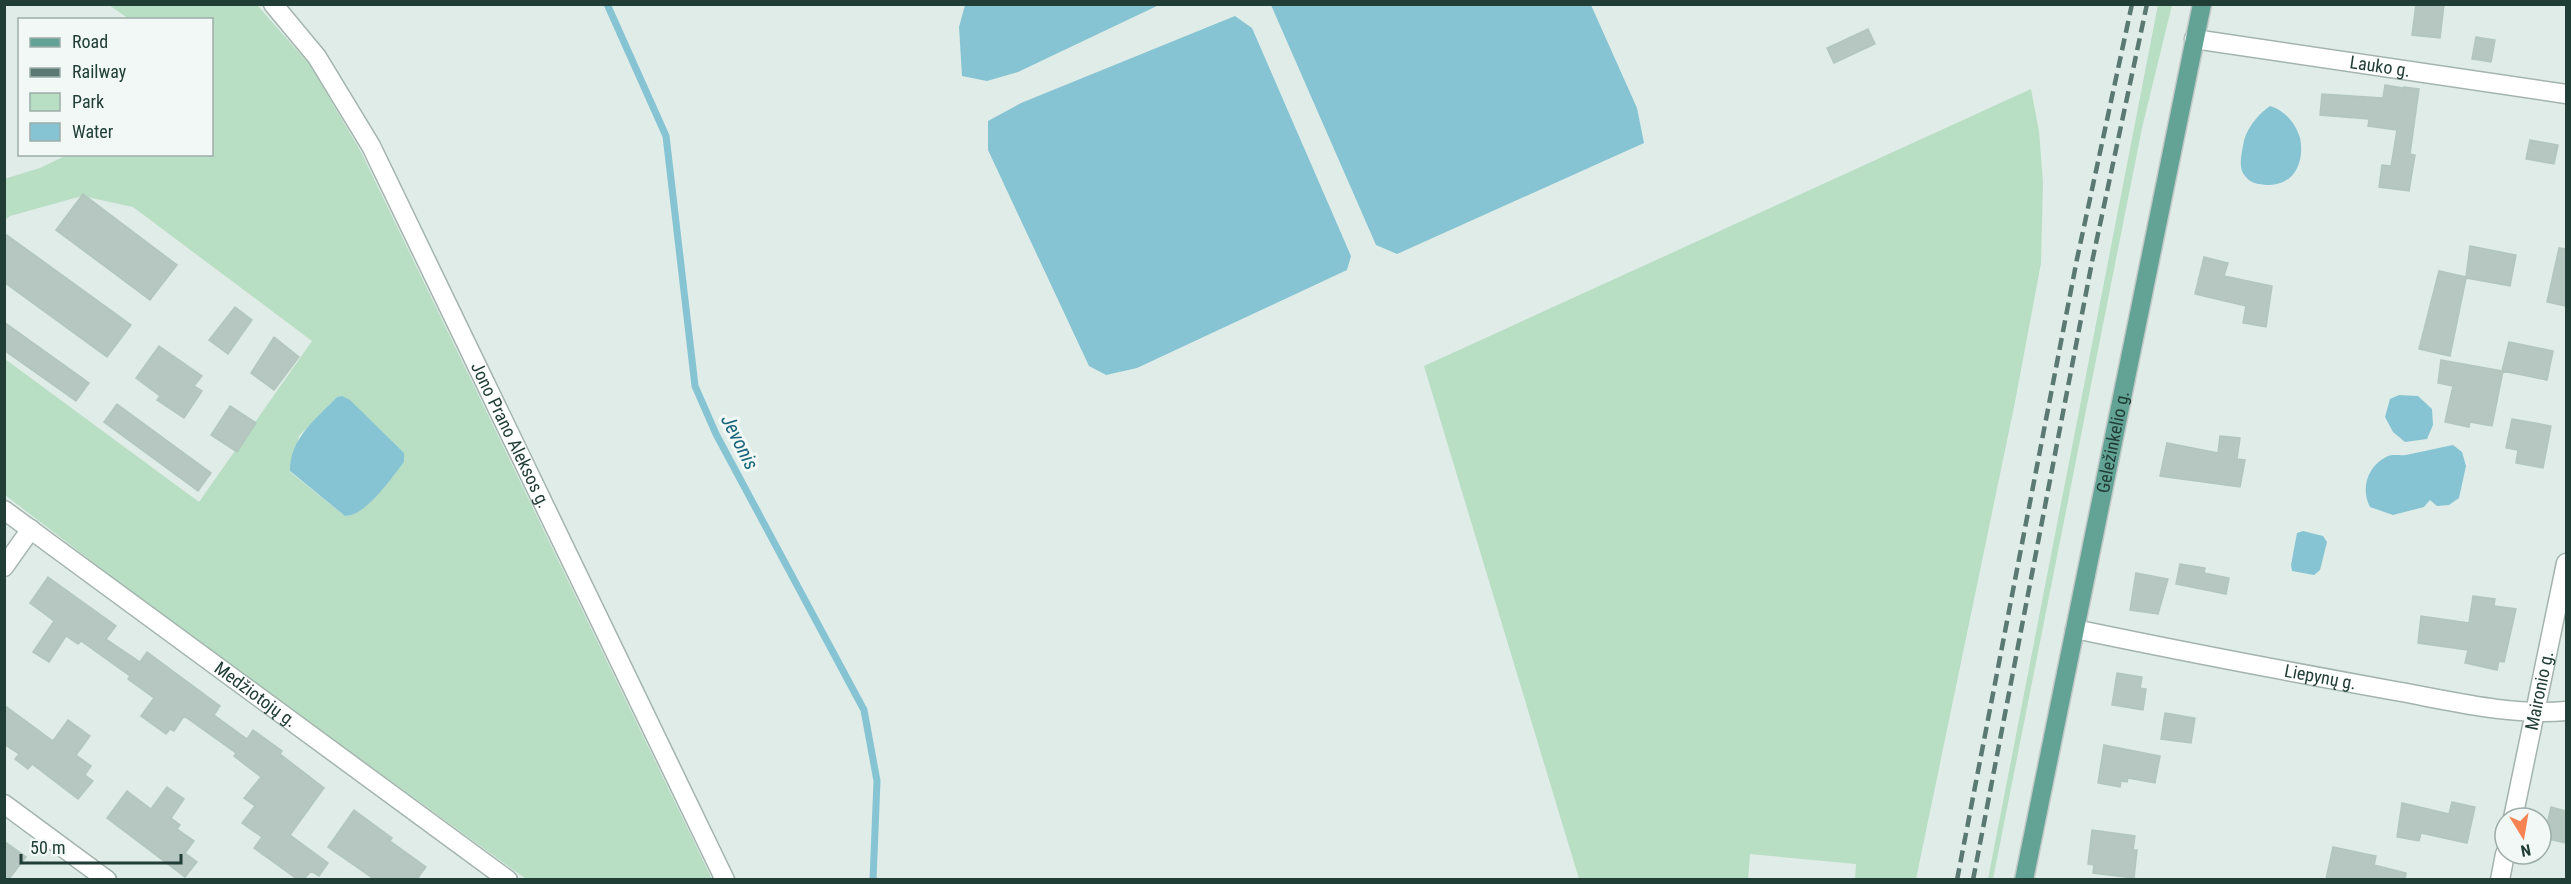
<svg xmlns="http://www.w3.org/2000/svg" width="2571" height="884" viewBox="0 0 2571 884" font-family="'Roboto Condensed',sans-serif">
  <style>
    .green { fill: #b8dec4; fill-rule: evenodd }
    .water { fill: #86c4d3 }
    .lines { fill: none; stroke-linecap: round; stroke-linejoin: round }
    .stream { stroke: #86c4d3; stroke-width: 7 }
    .building { fill: #b5c7c0; stroke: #b2c6be; stroke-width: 1.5 }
    .minor-casing { stroke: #a3b4ae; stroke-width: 21 }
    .tertiary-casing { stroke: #a3b4ae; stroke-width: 21 }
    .primary-casing { stroke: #c1c9c7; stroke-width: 21 }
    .minor { stroke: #fff; stroke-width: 18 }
    .tertiary { stroke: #fff; stroke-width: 18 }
    .primary { stroke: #63a395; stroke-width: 18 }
    .rail { stroke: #5a7972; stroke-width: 4.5; stroke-dasharray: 12 6; stroke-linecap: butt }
    .labels { text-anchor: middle; stroke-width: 6; stroke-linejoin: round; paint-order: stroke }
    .street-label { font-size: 18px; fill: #203d36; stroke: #f1f8f5 }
    .water-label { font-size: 20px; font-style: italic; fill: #18667b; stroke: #f1f8f5 }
  </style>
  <rect width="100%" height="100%" fill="#e0ece7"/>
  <path class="green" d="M109,5H257L310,65L361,152L712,879H526L162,615L5,495V359L199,502L312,341L133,207L82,196L10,216L5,220L4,179L40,168L67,155L212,154V20L129,19ZM342,396L350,516H345L290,472L299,436L337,397Z
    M2158,5H2172L2142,128L1993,879H1988Z
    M2031,89L2039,131L2043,182L2041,263L2015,402L1916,879H1855L1856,864L1750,854L1748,879H1579L1424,366Z"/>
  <path class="water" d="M965,5V4L1159,5L1018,72L987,81L962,76L959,27Z
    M1271,5H1591L1637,108L1644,143L1397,254L1376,245Z
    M1235,16L1252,28L1351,256L1347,270L1137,368L1106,375L1089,366L988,150V121L1021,103Z
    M2270,106C2284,110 2296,123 2300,138C2305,162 2294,186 2267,185C2259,184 2251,184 2246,177C2238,169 2241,157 2243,146C2245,130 2257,115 2270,106Z
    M2399,395L2418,396L2432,409L2433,425L2427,439L2405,442L2393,432L2385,417L2390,399Z
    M342,396L350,400L404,453V462C392,477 366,516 345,516L290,471C290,438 315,420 337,397Z
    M2453,445L2462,452L2466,466L2459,498L2449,505L2437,506L2430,500L2424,507L2393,515L2370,507C2360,488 2368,465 2388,456C2393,454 2400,456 2406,455C2422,452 2437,448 2453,445Z
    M2303,531L2323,536L2327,542L2320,570L2314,575L2292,571L2291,565L2297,533Z"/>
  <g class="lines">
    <path class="stream" d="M607,4L666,136L695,386L716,434L864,710L877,781L873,880"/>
  </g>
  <path class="building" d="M2416,4H2444L2440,38L2412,35Z
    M1868,29L1875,44L1834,63L1827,48Z
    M2476,37L2495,40L2491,62L2472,59Z
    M2385,85L2404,88L2403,94L2404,87L2419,89L2410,154L2415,155L2409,191L2379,187L2382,165L2391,166L2397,130L2368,126L2369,119L2320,115L2322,94L2383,98Z
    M2530,140L2558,145L2554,164L2526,159Z
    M83,194L177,265L150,300L56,230Z
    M4,233L131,325L107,357L4,282Z
    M2470,246L2516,255L2510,286L2466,278L2450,356L2419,349L2439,271L2466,277Z
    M2559,248L2566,249V306L2547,302Z
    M2204,257L2228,263L2224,276L2272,286L2266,327L2243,323L2246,306L2195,294Z
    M235,307L252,320L228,354L209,340Z
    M4,322L89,383L76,401L4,350Z
    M274,337L299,357L274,390L251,373Z
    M2509,342L2553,351L2547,380L2502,371Z
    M159,346L202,376L194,386L202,391L184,418L157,400L160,396L136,378Z
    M2441,360L2503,371L2492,426L2470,422L2469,427L2445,422L2453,386L2438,383Z
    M117,404L211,473L198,491L104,422Z
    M230,406L256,423L237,452L211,435Z
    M2512,419L2551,426L2543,468L2516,463L2518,450L2506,448Z
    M2220,436L2240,438L2237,459L2245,460L2240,487L2160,476L2167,443L2218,453Z
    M2180,564L2205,568L2204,573L2229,578L2226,594L2176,584Z
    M2136,573L2168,579L2158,614L2130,610Z
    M48,577L116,626L106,639L140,662L147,652L220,706L214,715L247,739L253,730L282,751L280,754L324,788L290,835L328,863L319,876L311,871L304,879H297L254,848L262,837L242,823L255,806L244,798L261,777L234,756L236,753L184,716L174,731L170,729L166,734L141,716L154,698L128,679L130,676L81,641L78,644L66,636L49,662L33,652L54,621L30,603Z
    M2473,596L2495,599L2494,606L2516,609L2504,662L2499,661L2497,670L2465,663L2468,650L2418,643L2421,616L2469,623Z
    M2117,673L2142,677L2140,688L2146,689L2143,710L2112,705Z
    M4,705L53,741L68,720L90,736L76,755L91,766L85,775L93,781L78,799L32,764L28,769L15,759L19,754L4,744Z
    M2165,713L2195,718L2191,743L2161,739Z
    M2104,745L2160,756L2155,783L2128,778L2127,782L2121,781L2120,787L2098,783Z
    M167,787L184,799L171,818L180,825L177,829L194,841L185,853L197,862L185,877L107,818L127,791L151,809Z
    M2452,802L2475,807L2467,843L2421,833L2419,841L2397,837L2402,803L2449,814Z
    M2551,807L2566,811V843L2544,838Z
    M354,810L392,838L390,841L426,867L417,879H374L328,847Z
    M2092,830L2135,836L2133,850H2137L2134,878L2093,873L2094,865L2088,864Z
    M4,841L26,857L9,879H4Z
    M2333,847L2376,856L2374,865L2406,873L2405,879H2326Z"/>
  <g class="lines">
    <defs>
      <g id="minor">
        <path id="s1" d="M2194,39L2566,94"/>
        <path id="s2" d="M4,510L508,880"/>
        <path d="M4,567L31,529"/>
        <path id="s3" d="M2075,629C2180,651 2285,671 2390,690C2448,700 2507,716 2566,711"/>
        <path d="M4,804L107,880"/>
        <path id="s4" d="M2513,818L2566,563"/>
        <path d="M2500,880L2505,854"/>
      </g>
      <g id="tertiary">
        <path id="s5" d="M273,4L317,57L371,146L725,880"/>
      </g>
      <g id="primary">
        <path id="s6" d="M2024,880L2202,4"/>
      </g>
    </defs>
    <use href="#minor" class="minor-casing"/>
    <use href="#tertiary" class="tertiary-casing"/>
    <use href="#primary" class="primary-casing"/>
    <use href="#minor" class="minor"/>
    <use href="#tertiary" class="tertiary"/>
    <use href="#primary" class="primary"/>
    <path class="rail" d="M1957,880L2077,259L2132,4
      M1973,880L2092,262L2147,4"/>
  </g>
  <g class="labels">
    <g class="street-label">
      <text dy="6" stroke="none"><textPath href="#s1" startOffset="188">Lauko g.</textPath></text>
      <text dy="6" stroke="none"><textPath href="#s5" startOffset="494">Jono Prano Aleksos g.</textPath></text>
      <text dy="6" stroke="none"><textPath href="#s6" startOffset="447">Geležinkelio g.</textPath></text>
      <text dy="6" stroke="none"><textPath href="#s3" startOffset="250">Liepynų g.</textPath></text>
      <text dy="6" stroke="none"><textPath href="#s4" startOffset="130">Maironio g.</textPath></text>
      <text dy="6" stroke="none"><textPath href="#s2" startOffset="312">Medžiotojų g.</textPath></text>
    </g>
    <g class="water-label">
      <text transform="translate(740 442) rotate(63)" y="7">Jevonis</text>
    </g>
  </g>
  <rect width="2571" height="884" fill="none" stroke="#203d36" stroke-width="12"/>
  <rect x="18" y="18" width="195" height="138" fill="#f1f8f5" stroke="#9dada9" stroke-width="1.5"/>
  <rect x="30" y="38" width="30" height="9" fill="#63a395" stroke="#9dada9" stroke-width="1.5"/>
  <text x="72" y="48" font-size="18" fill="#203d36">Road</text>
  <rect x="30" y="68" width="30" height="9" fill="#5a7972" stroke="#9dada9" stroke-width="1.5"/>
  <text x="72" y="78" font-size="18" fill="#203d36">Railway</text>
  <rect x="30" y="93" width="30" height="18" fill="#b8dec4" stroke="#9dada9" stroke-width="1.5"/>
  <text x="72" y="108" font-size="18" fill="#203d36">Park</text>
  <rect x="30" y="123" width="30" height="18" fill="#86c4d3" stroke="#9dada9" stroke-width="1.5"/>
  <text x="72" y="138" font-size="18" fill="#203d36">Water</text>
  <g transform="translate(2523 836) rotate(169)"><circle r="28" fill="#f1f8f5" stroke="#9dada9" stroke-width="1.5"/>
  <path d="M0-4.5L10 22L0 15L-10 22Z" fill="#f78252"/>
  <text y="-9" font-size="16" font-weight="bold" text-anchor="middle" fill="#203d36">N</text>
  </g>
  <path d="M21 854v9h160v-9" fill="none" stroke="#203d36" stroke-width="3"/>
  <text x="30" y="854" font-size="18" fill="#203d36" stroke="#f1f8f5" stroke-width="4.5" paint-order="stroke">50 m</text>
</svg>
